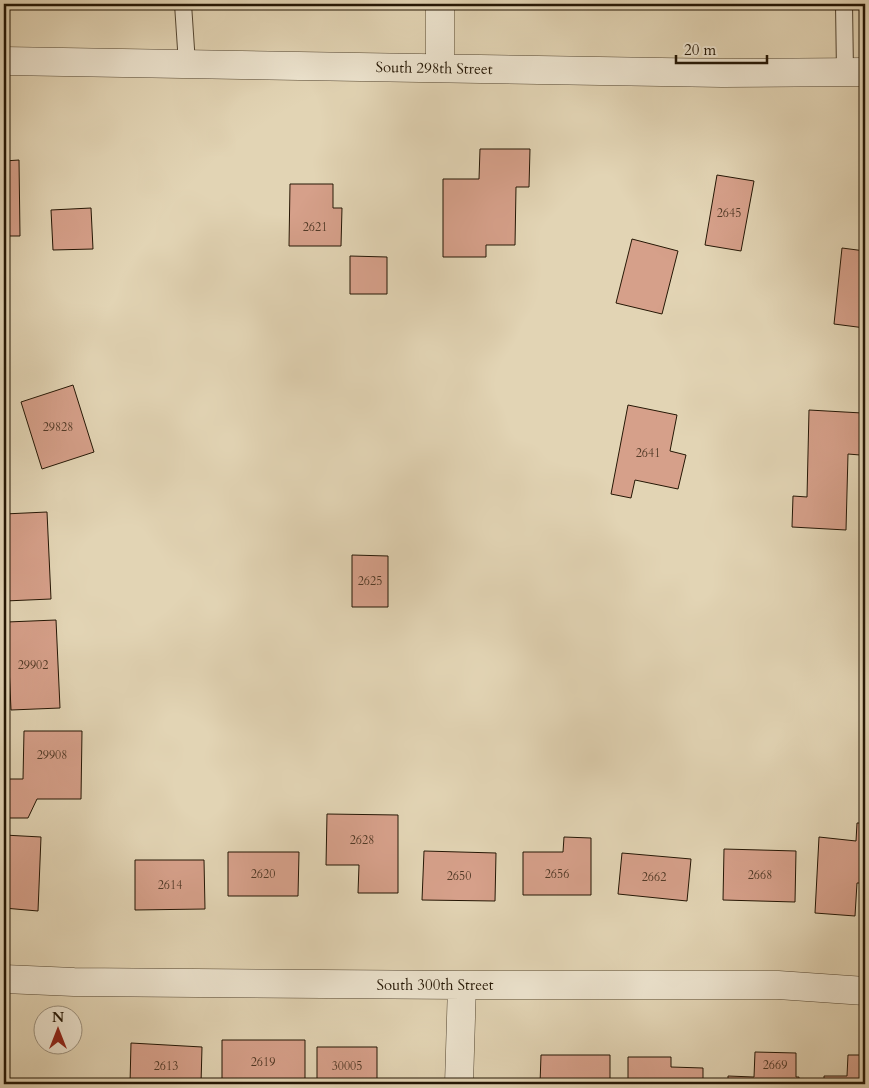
<svg xmlns="http://www.w3.org/2000/svg" width="869" height="1088" viewBox="0 0 869 1088" font-family="Cardo,serif">
  <style>
    .building { fill: #d6a08a; stroke: #251705 }
    .lines { fill: none; stroke-linecap: round; stroke-linejoin: round }
    .service-casing { stroke: #544631; stroke-width: 18 }
    .minor-casing { stroke: #544631; stroke-width: 29 }
    .service { stroke: #ece3ce; stroke-width: 16 }
    .minor { stroke: #ece3ce; stroke-width: 28 }
    .labels { text-anchor: middle; stroke-width: 4; stroke-linejoin: round; paint-order: stroke }
    .number-label { font-size: 12px; fill: #513926 }
    .street-label { font-size: 15px; fill: #251705; stroke: #ece3ce }
  </style>
  <rect width="100%" height="100%" fill="#e2d4b4"/>
  <filter id="stains"><feTurbulence type="fractalNoise" baseFrequency=".004" numOctaves="4"/><feColorMatrix values="0 0 0 0 .2 0 0 0 0 .09 0 0 0 0 .02 0 0 0 .5 -.17"/></filter>
  <radialGradient id="worn" r=".72"><stop offset=".6" stop-color="#630" stop-opacity="0"/><stop offset="1" stop-color="#630" stop-opacity=".3"/></radialGradient>
  <path class="building" d="M480,149H530L529,187H516L515,245H486V257H443V179H479Z
    M19,160L20,236H4V161Z
    M717,175L754,181L741,251L705,245Z
    M290,184H333V208H342L341,246H289Z
    M91,208L93,249L53,250L51,210Z
    M632,239L678,251L662,314L616,303Z
    M842,248L865,251V328L834,324Z
    M350,256L387,257V294H350Z
    M73,385L94,452L42,469L21,402Z
    M628,405L677,415L670,451L686,455L678,489L635,480L631,498L611,494Z
    M809,410L862,413L860,455L848,454L846,530L792,527L793,496L807,497Z
    M47,512L51,599L5,601L4,514Z
    M352,555L388,556V607H352Z
    M56,620L60,708L11,710L7,622Z
    M24,731H82L81,799H37L28,818H4V779H23Z
    M327,814L398,815V893H358L359,865H326Z
    M857,823H865V883H857L855,916L815,913L819,837L856,841Z
    M4,835L41,837L38,911L4,908Z
    M564,837L591,838V895H523V852H563Z
    M724,849L796,851L795,902L723,900Z
    M424,851L496,853L495,901L422,900Z
    M228,852H299L298,896H228Z
    M622,853L691,859L687,901L618,894Z
    M135,860H204L205,909L135,910Z
    M222,1040H305V1084H222Z
    M131,1043L202,1047L201,1084H130Z
    M317,1047H377V1084H317Z
    M755,1052L796,1053V1077H799V1084H728V1076L754,1077Z
    M541,1055H610V1084H540Z
    M848,1055H865V1084H824V1076H847Z
    M628,1057H671V1067L703,1068V1084H628Z"/>
  <g class="lines">
    <defs>
      <path id="service" d="M183,4L187,64
        M844,4L845,72"/>
      <path id="minor" d="M4,61L722,73L865,72
        M440,68V4
        M4,979L74,982L462,985H778L865,991
        M459,1084L462,985"/>
    </defs>
    <use href="#service" class="service-casing"/>
    <use href="#minor" class="minor-casing"/>
    <use href="#service" class="service"/>
    <use href="#minor" class="minor"/>
  </g>
  <g class="labels">
    <g class="number-label">
      <text x="729" y="217">2645</text>
      <text x="315" y="231">2621</text>
      <text x="58" y="431">29828</text>
      <text x="648" y="457">2641</text>
      <text x="370" y="585">2625</text>
      <text x="33" y="669">29902</text>
      <text x="52" y="759">29908</text>
      <text x="362" y="844">2628</text>
      <text x="263" y="878">2620</text>
      <text x="557" y="878">2656</text>
      <text x="760" y="879">2668</text>
      <text x="459" y="880">2650</text>
      <text x="654" y="881">2662</text>
      <text x="170" y="889">2614</text>
      <text x="263" y="1066">2619</text>
      <text x="775" y="1069">2669</text>
      <text x="166" y="1070">2613</text>
      <text x="347" y="1070">30005</text>
    </g>
    <g class="street-label">
      <text transform="translate(434 68) rotate(1)" y="5">South 298th Street</text>
      <text x="435" y="990">South 300th Street</text>
    </g>
  </g>
  <rect width="869" height="1088" fill="none" stroke="#e2d4b4" stroke-width="20"/>
  <rect x="5" y="5" width="859" height="1078" fill="none" stroke="#251705" stroke-width="2.5"/>
  <rect x="10" y="10" width="849" height="1068" fill="none" stroke="#251705"/>
  <g transform="translate(58 1030)"><circle r="24" fill="#ece3ce" stroke="#9c917e"/>
  <path d="M0-4L9 19L0 12L-9 19Z" fill="#8f2418"/>
  <text y="-8" font-size="14" font-weight="bold" text-anchor="middle" fill="#251705">N</text>
  </g>
  <path d="M676 55v8h91v-8" fill="none" stroke="#251705" stroke-width="2.5"/>
  <text x="684" y="55" font-size="15" fill="#251705" stroke="#ece3ce" stroke-width="4" paint-order="stroke">20 m</text>
  <rect width="100%" height="100%" filter="url(#stains)"/>
  <rect width="100%" height="100%" fill="url(#worn)"/>
</svg>
